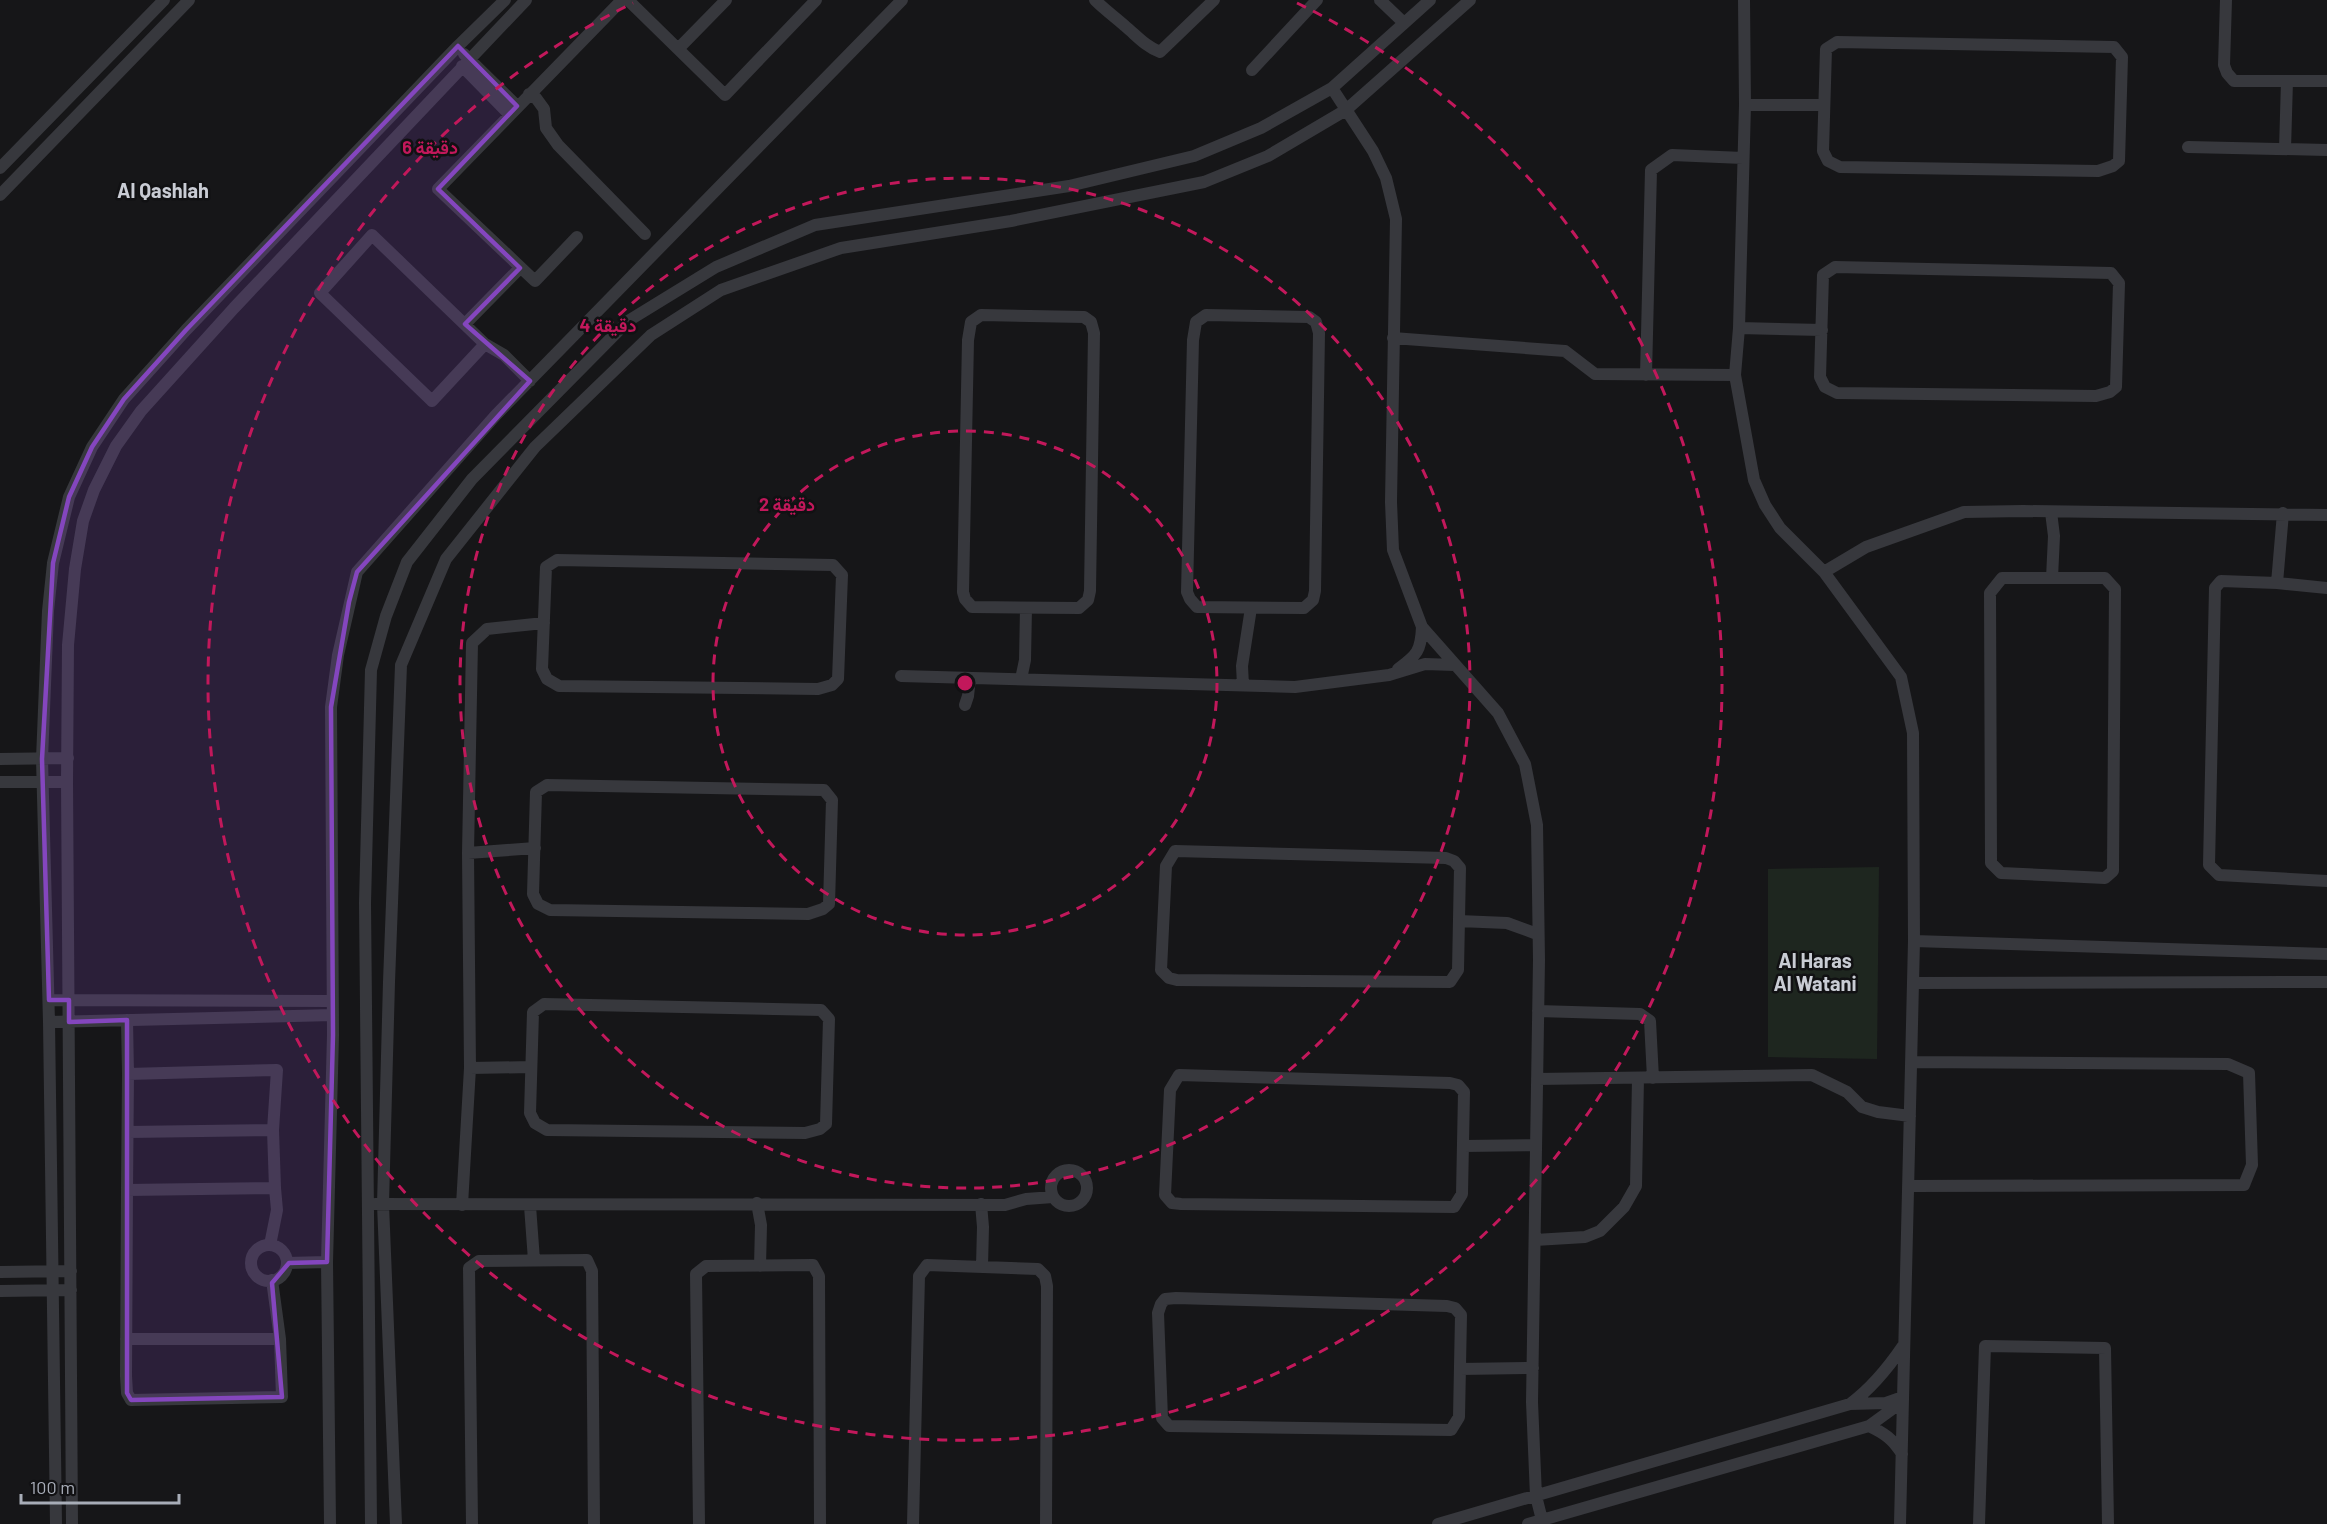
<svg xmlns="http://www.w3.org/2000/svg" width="2327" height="1524" viewBox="0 0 2327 1524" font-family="Barlow,Vazirmatn,sans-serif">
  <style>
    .grass { fill: #1e261f }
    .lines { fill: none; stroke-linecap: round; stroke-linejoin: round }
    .minor { stroke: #37383d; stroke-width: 12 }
    .marked { fill: #8446be; fill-opacity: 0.2; stroke: #8446be; stroke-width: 4.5; stroke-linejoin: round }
    .ring { fill: none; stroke: #c2185b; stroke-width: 3; stroke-dasharray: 10 8 }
    .labels { text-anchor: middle; stroke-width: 5; stroke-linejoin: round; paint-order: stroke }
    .neighbourhood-label { font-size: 20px; font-weight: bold; fill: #c9ccd4; stroke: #111113 }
    .centre { fill: #c2185b; stroke: #111113; stroke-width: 3 }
    .ring-label { font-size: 18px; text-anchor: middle; font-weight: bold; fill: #c2185b; stroke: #111113; stroke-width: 5; stroke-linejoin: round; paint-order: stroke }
  </style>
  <rect width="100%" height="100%" fill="#161618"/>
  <path class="grass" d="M1879,867L1877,1059L1768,1057V869Z"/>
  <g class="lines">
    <path class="minor" d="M628,0L725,95L816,0
      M1095,0C1105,10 1115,17 1125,26C1137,36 1145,46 1160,52L1214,0
      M1380,0L1404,23
      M1744,0L1745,105L1739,328L1735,375L1754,480L1765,505L1780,528L1824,572L1901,677L1913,733L1914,941L1900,1524
      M2226,0L2224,65L2227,73L2234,81H2327
      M1837,42L2114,47L2122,57L2119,161L2113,166L2098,171L1840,167L1828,161L1823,151L1826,49Z
      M678,49L726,0
      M464,54L517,106
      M462,66L510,115
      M1252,70L1317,0
      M1332,88L1373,151L1386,178L1396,219L1391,502L1393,550L1422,627L1498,713L1525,764L1537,825L1539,960L1532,1402L1536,1496L1542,1520
      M529,94L536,98L544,109L546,128L558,145L645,234
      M1745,105H1824
      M2188,147L2327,150
      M2285,149L2287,81
      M0,168L164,0
      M0,195L189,0
      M372,235L485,344L432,401L320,293Z
      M577,237L535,281L438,189L622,0
      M1835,267L2111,273L2119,283L2116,387L2110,392L2096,396L1837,393L1825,387L1820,377L1823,275Z
      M981,315L1084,317L1091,322L1094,333L1090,591L1088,600L1079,608L972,607L965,599L963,592L968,340L971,322Z
      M1206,315L1309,317L1316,322L1319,333L1315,591L1313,600L1304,608L1197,607L1190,599L1187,592L1193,340L1196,322Z
      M465,324L520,268
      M1739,328L1822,330
      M1393,338L1565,351L1595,374L1735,375
      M485,344L504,355L530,381
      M1646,375L1651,170L1672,155L1743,158
      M2051,512L2054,536L2052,578
      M557,560L833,565L842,575L838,679L832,685L818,689L559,686L547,679L542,669L546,567Z
      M1824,572L1866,547L1964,512L2023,511L2327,515
      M2002,578H2105L2115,589L2113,871L2105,878L2001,873L1991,863L1990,593Z
      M2277,583L2283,513
      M2327,588L2277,583L2221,581L2215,588L2209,865L2219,875L2327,881
      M1398,669C1417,655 1421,651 1422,627
      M901,676L1295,687L1389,675L1425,664L1455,665
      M1021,679L1025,660L1026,608
      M1243,685L1242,666L1251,608
      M965,705L968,696L970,678
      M0,759L68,758
      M0,782H67
      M547,785L824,790L832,800L829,904L823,909L808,914L550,910L538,904L533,894L536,792Z
      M1175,851L1446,858L1454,861L1460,868L1458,970L1450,982L1177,980L1169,978L1161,970L1166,866Z
      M468,853L535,848
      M1459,921L1507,923L1537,934
      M1914,941L2327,954
      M1913,983L2327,982
      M49,1000L332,1001
      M544,1004L821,1010L829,1019L826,1124L820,1129L805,1133L547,1130L535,1123L530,1113L533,1012Z
      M1538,1011L1640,1014L1650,1021L1653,1078
      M127,1020L128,1074
      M49,1022L333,1015
      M470,1068L531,1067
      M1179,1075L1450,1083L1458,1085L1464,1092L1462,1194L1454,1207L1181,1204L1172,1203L1165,1195L1170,1090Z
      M1537,1079L1812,1075L1847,1092L1862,1107L1878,1112L1910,1116
      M128,1132L273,1130
      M1463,1146L1536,1145
      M1051 1188a18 18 0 1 1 36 0a18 18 0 1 1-36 0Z
      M1908,1186L2244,1185L2252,1165L2249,1073L2228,1064L1911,1062
      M127,1190L128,1074L277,1070L273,1130L275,1188
      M757,1203L761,1225L760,1266
      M375,1204L1005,1205L1026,1199L1053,1197
      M981,1204L983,1227L982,1266
      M462,1205L470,1068L468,853L472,643L487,629L544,623
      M530,1206L534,1260
      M1535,1240L1585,1237L1600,1231L1624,1207L1636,1186L1638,1078
      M270,1245L277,1210L275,1188L127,1190L126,1376L127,1393L131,1400L282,1397L280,1339L272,1280
      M251 1263a18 18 0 1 1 36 0a18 18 0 1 1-36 0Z
      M287,1263L327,1262
      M0,1272L71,1271
      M0,1291L71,1290
      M1176,1298L1447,1306L1455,1308L1461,1315L1459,1417L1451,1430L1169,1426L1162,1418L1158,1313L1161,1304L1165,1299Z
      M126,1339H280
      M1460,1369L1533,1368
      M1850,1404L1886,1403L1903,1397
      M1869,1426L1902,1402
      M56,1524L49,1022L42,759L48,611L53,563L69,497L92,447L124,399L186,330L458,46L505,0
      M72,1524L67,782L68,645L75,569L83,521L94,490L116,446L141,411L234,308L526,0
      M330,1524L327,1262L333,1035L331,707L338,655L357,572L496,415L902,0
      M371,1524L365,903L371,670L386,616L407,562L472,479L628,321L716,267L815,225L1069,186L1194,156L1261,128L1332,88L1430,0
      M396,1524L383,1204L389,982L401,665L446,559L535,447L651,335L721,290L841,248L1011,221L1204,182L1268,156L1346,110L1470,0
      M472,1524L469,1268L479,1261L587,1260L592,1271L594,1524
      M699,1524L696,1274L706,1266L813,1265L819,1276L820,1524
      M913,1524L919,1276L927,1265L1038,1269L1045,1276L1047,1286L1046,1524
      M1438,1524L1850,1404C1872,1388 1888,1368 1903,1346
      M1528,1524L1869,1426C1884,1433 1893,1439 1902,1454
      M1979,1524L1985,1346L2105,1348L2108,1524"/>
  </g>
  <path class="marked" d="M458,46L517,106L438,189L520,268L465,324L530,381L357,572L349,602L331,707L333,1035L327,1262L289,1263L272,1283L282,1397L131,1400L127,1393V1020L69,1022V1000H49L42,759L53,563L69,497L92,447L124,399L186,330Z"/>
  <g class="ring">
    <circle cx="965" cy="683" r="252"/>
    <circle cx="965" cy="683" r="505"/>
    <path d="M1297 3A757 757 0 1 1 633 3"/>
  </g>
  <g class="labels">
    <g class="neighbourhood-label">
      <text x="163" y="198">Al Qashlah</text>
      <text x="1815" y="968">Al Haras<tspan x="1815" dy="23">Al Watani</tspan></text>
    </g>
  </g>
  <circle cx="965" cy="683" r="9" class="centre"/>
  <g class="ring-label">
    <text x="430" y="154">6 دقيقة</text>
    <text x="608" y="332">4 دقيقة</text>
    <text x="787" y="511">2 دقيقة</text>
  </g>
  <path d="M21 1494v9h158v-9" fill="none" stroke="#a8adb8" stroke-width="3"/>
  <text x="30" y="1494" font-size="18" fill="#a8adb8" stroke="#111113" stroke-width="4.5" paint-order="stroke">100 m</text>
</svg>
